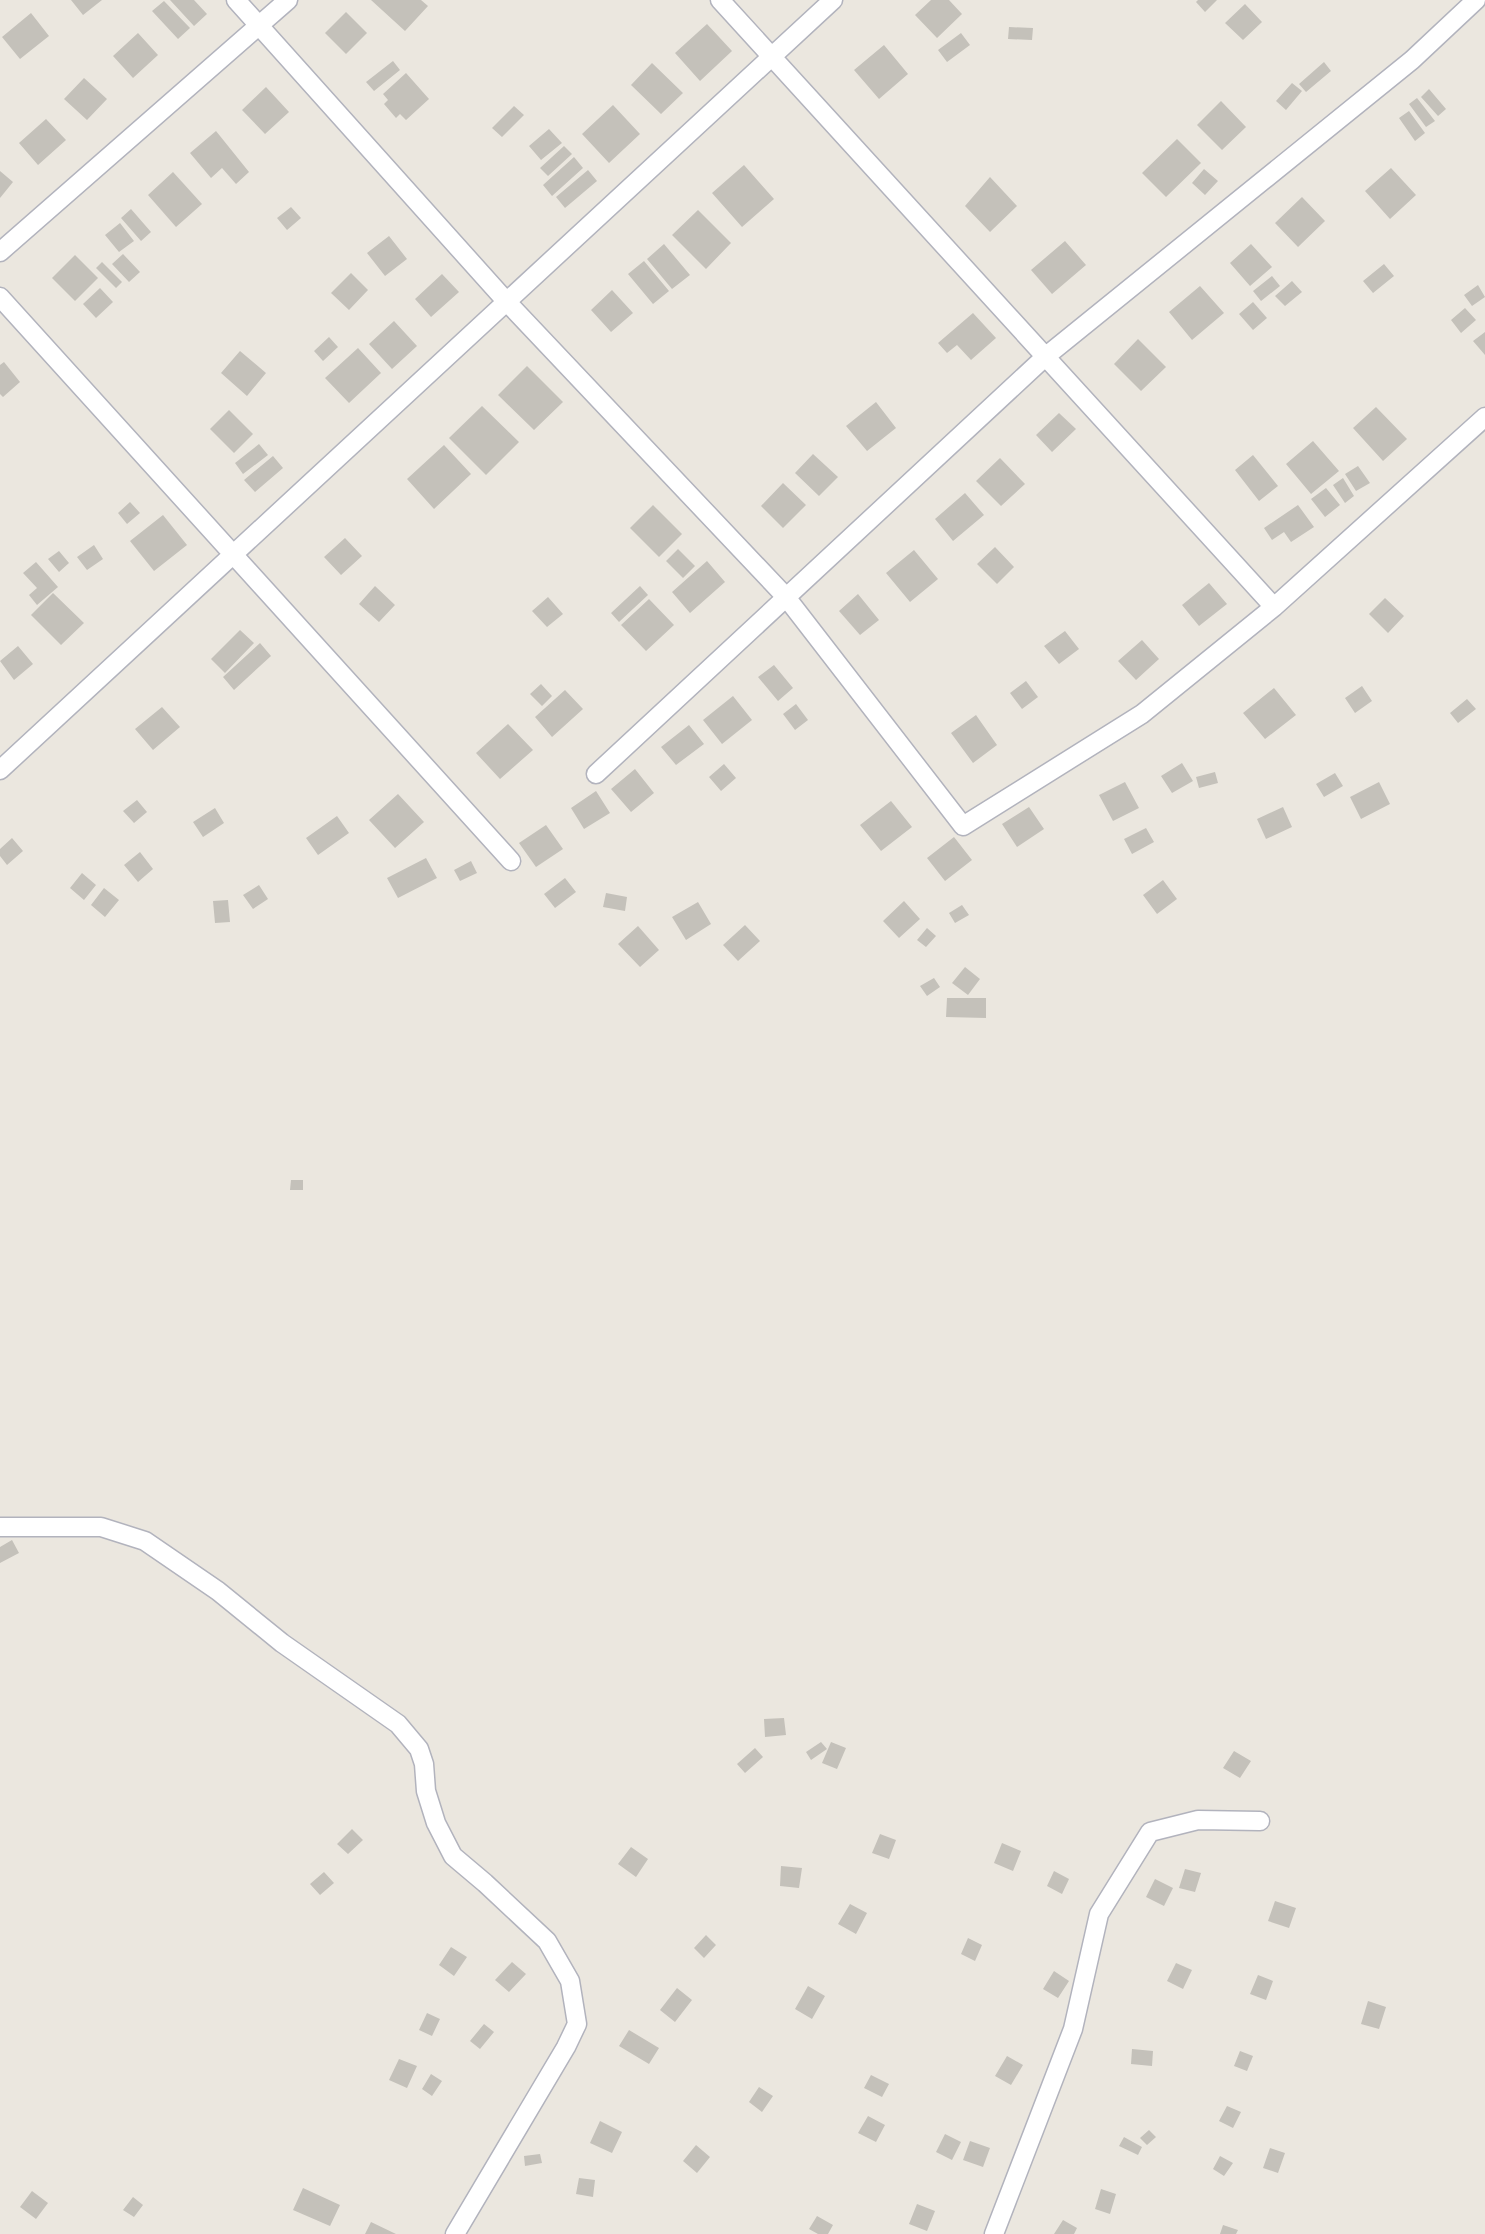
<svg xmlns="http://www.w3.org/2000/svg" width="1485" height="2234" viewBox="0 0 1485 2234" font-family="'Archivo Narrow',sans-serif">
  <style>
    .building { fill: #c4c1ba }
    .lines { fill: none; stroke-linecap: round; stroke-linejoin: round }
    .street-casing { stroke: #b2b3bd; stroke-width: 21 }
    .street { stroke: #fff; stroke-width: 18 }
  </style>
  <rect width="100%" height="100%" fill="#ebe7df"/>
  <path class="building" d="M71,0H102L83,15Z
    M170,0H194L207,14L194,26Z
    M371,0H421L428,6L405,31Z
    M931,0H949L962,14L937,38L915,15Z
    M1198,0H1217L1205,12L1196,2Z
    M164,1L190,28L178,39L152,11Z
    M1245,4L1262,22L1243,40L1225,23Z
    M346,12L367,33L346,54L325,33Z
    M31,13L49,36L20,59L2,37Z
    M707,24L732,51L700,81L675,53Z
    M1009,27L1033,28L1032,40L1008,39Z
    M138,33L158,55L133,78L113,56Z
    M961,33L970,45L947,62L938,50Z
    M884,45L908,74L879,99L854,70Z
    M393,61L400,70L374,91L366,82Z
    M1324,62L1331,71L1306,92L1299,84Z
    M652,63L683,93L661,114L631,85Z
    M406,73L429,99L406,120L400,114L396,118L384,104L388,100L383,94Z
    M84,78L107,99L87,120L64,99Z
    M1292,83L1302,91L1286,110L1276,101Z
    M266,87L289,112L265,134L242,110Z
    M1429,89L1446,109L1438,116L1421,97Z
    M1417,98L1435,121L1426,127L1409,104Z
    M1221,101L1246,127L1222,150L1197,125Z
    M613,105L640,134L609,163L582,134Z
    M514,106L524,115L502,137L492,128Z
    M1409,111L1425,133L1415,141L1399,118Z
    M46,119L66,140L38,165L19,143Z
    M549,129L562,143L541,160L529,146Z
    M216,131L249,172L236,184L222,168L211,178L190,153Z
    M1177,139L1201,163L1166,197L1142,173Z
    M564,146L572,154L548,176L540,168Z
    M574,157L583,168L552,196L543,185Z
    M744,165L774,199L742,227L712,193Z
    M1391,168L1416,195L1390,219L1365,191Z
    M1204,169L1218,181L1205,195L1192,183Z
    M588,170L597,181L565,208L556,197Z
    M0,171L13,182L0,198Z
    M173,172L202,204L176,227L148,195Z
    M990,177L1017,206L990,232L965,206Z
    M1302,197L1325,221L1298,247L1275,223Z
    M291,207L301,218L287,230L277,218Z
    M131,209L151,232L141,241L121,218Z
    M698,210L731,243L706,269L672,235Z
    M120,223L134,241L119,252L105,235Z
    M389,236L407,259L385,276L367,253Z
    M1065,241L1086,265L1052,294L1031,270Z
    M664,244L690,275L672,289L647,259Z
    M1251,244L1272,267L1250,286L1230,263Z
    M123,254L140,272L129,282L112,264Z
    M75,255L98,278L75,301L52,278Z
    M644,261L669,291L653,304L628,274Z
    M102,262L122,282L116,288L96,268Z
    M1384,264L1394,276L1373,293L1363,281Z
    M351,273L368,290L349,310L331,293Z
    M442,274L459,292L431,317L415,299Z
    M1272,276L1280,286L1261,301L1253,291Z
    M1292,281L1302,292L1285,306L1275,296Z
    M1478,285L1485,297L1472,306L1464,295Z
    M1200,286L1224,313L1192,340L1169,312Z
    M100,288L113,302L96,318L83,304Z
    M612,290L633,313L611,332L591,310Z
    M1253,302L1267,318L1253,330L1239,314Z
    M1465,308L1476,320L1461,333L1451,320Z
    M973,313L996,338L971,360L957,345L947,353L938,343Z
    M394,321L417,346L392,369L369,344Z
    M1485,332V355L1473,341Z
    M329,337L338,347L323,361L314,351Z
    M1138,339L1166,367L1141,391L1114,364Z
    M358,348L381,373L349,403L325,378Z
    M240,351L266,373L247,396L221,373Z
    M4,362L20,382L3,397L0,394V365Z
    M527,366L563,402L534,430L498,395Z
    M876,402L896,428L867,451L846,426Z
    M482,406L519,442L486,475L449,438Z
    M1376,407L1407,439L1383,461L1353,428Z
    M229,410L253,434L234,453L210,429Z
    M1059,413L1076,429L1052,452L1036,435Z
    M1313,441L1339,471L1311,494L1286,464Z
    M259,444L268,455L243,474L235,463Z
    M444,445L471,474L434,509L407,479Z
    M813,454L838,477L819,496L795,473Z
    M1253,455L1278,486L1259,501L1235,470Z
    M273,456L283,468L255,492L244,480Z
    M1000,458L1025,484L1001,506L976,481Z
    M1358,466L1370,483L1356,491L1345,474Z
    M1343,478L1354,496L1345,503L1333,485Z
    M783,483L806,505L783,528L761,506Z
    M1326,488L1340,505L1325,517L1311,499Z
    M965,493L984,515L953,541L935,519Z
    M130,502L140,513L127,524L118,513Z
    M653,505L682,534L659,557L630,528Z
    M1298,505L1314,527L1291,542L1284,532L1272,540L1264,528Z
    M163,515L187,545L154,571L130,541Z
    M345,538L362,556L341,575L324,557Z
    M94,545L103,559L87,570L77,557Z
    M995,547L1014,567L997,584L977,564Z
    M678,549L695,566L683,578L666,561Z
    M914,550L938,579L910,602L886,573Z
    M59,551L69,563L59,572L48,559Z
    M707,561L725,582L690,613L672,592Z
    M36,562L58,587L37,605L29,595L37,588L23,573Z
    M1209,583L1227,604L1199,626L1182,605Z
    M375,586L395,605L379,622L359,604Z
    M640,586L648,595L619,622L611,613Z
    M53,593L84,623L61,645L31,615Z
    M858,594L879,620L860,635L839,611Z
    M548,597L563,614L547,627L532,611Z
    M1385,598L1404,616L1388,633L1369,614Z
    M649,599L674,625L646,651L621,625Z
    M240,630L254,643L225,673L211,659Z
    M1065,631L1079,649L1059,664L1044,646Z
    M1142,640L1159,659L1136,680L1118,661Z
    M260,643L271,656L234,690L223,677Z
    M18,646L33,664L14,680L0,661Z
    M774,665L793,688L778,701L758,677Z
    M1026,681L1038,697L1022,709L1010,693Z
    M541,684L552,696L542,706L530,694Z
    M1362,686L1372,701L1355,713L1345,698Z
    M1274,688L1296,715L1265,739L1243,713Z
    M565,690L583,709L552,737L535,717Z
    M733,696L752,720L722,744L703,720Z
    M1467,699L1476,709L1458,723L1450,713Z
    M796,704L808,720L795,730L783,714Z
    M162,707L180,727L153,750L135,729Z
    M976,715L997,745L973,763L951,733Z
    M508,724L533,750L500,779L476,753Z
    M689,725L704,744L676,765L661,747Z
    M1182,763L1193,781L1172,793L1161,776Z
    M724,764L736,778L721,791L709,777Z
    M635,769L654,793L631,812L611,789Z
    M1215,772L1218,783L1199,788L1196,777Z
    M1335,773L1343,786L1324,797L1316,784Z
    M1125,782L1139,808L1113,821L1099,795Z
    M1379,782L1390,804L1361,819L1350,797Z
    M596,791L610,813L584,829L571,808Z
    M398,794L424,822L395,848L369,820Z
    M137,800L147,812L134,823L123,811Z
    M891,801L912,827L881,851L860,825Z
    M1029,807L1044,829L1017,847L1002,824Z
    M1283,807L1292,827L1266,839L1257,819Z
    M215,808L224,823L203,837L193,822Z
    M337,816L349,833L318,855L306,838Z
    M546,825L563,849L536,867L519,843Z
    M1146,828L1154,842L1132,854L1124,839Z
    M954,837L972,860L945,881L927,858Z
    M12,838L23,851L7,865L0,856V849Z
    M140,852L153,869L138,882L124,865Z
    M426,858L437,878L398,898L387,878Z
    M471,861L477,873L460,881L454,870Z
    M82,873L96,885L84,900L70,888Z
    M565,878L576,892L555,908L544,894Z
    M1163,880L1177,899L1157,914L1143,895Z
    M259,885L268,899L253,909L243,895Z
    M104,888L119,900L105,917L91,905Z
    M606,893L627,897L625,911L603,907Z
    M228,900L230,922L215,923L213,901Z
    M904,901L920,919L899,938L883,921Z
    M698,902L711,924L686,940L672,917Z
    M962,905L969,915L955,923L949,913Z
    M745,925L760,941L738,961L723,945Z
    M638,926L659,950L640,967L618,944Z
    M927,928L936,936L926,947L917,940Z
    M965,967L980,979L968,995L952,983Z
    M934,978L940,987L927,996L920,986Z
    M947,998H986V1018L946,1017Z
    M291,1180H303V1190H290Z
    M12,1540L19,1553L0,1563V1547Z
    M784,1718L786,1735L765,1737L764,1719Z
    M821,1742L827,1749L811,1760L806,1752Z
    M831,1742L846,1748L837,1769L822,1763Z
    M755,1748L763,1757L745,1773L737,1764Z
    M1234,1751L1251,1761L1240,1778L1223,1768Z
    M352,1829L363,1840L348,1854L337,1844Z
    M880,1834L896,1840L889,1859L872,1853Z
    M1002,1843L1021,1851L1013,1871L994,1863Z
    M631,1847L648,1859L636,1877L618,1864Z
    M781,1866L802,1868L799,1888L780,1886Z
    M1185,1869L1201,1873L1195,1892L1179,1888Z
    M1054,1871L1069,1879L1062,1894L1047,1886Z
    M324,1872L334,1883L320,1895L310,1884Z
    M1155,1879L1173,1888L1164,1906L1146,1897Z
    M1275,1901L1296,1908L1289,1928L1268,1921Z
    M850,1904L867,1913L856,1934L838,1924Z
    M706,1935L716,1945L704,1958L694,1948Z
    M968,1938L982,1945L975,1961L961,1954Z
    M451,1947L467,1957L454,1976L439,1965Z
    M512,1962L526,1974L509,1992L495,1980Z
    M1176,1963L1192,1970L1183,1989L1167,1981Z
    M1054,1971L1069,1981L1058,1998L1043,1989Z
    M1258,1975L1273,1981L1266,2000L1250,1994Z
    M808,1986L825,1996L812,2019L795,2009Z
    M677,1988L692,2000L675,2022L660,2010Z
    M1368,2001L1386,2007L1379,2029L1361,2024Z
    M427,2013L440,2019L432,2036L419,2030Z
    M484,2024L494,2032L480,2049L470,2041Z
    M629,2030L659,2048L649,2064L619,2046Z
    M1132,2049L1153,2051L1152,2066L1131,2064Z
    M1240,2051L1253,2056L1247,2071L1234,2066Z
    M1007,2056L1023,2065L1011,2085L995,2076Z
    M399,2059L417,2066L407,2088L389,2080Z
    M431,2074L442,2081L432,2096L422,2089Z
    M871,2075L889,2084L882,2097L864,2088Z
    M759,2087L773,2096L762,2112L749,2102Z
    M1227,2106L1241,2112L1233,2128L1219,2121Z
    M868,2116L885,2125L876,2142L858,2133Z
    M600,2121L622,2132L612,2153L590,2143Z
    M1149,2130L1156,2137L1147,2145L1140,2138Z
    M945,2134L961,2142L952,2160L936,2152Z
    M1124,2137L1142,2147L1138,2155L1119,2146Z
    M970,2141L990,2148L983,2167L963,2160Z
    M696,2145L710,2157L697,2173L683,2161Z
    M1270,2148L1285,2153L1278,2173L1263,2168Z
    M540,2154L542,2163L525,2166L524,2156Z
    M1220,2156L1233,2163L1224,2176L1213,2169Z
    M579,2178L595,2180L593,2197L576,2194Z
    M303,2188L340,2205L330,2226L293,2210Z
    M1101,2189L1116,2194L1110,2214L1095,2209Z
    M32,2191L48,2203L36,2219L20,2207Z
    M133,2197L143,2205L134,2217L123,2210Z
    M917,2204L935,2211L927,2231L909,2224Z
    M817,2216L833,2225L828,2234H818L809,2229Z
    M1063,2220L1077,2228L1074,2234H1054Z
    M371,2222L396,2234H365Z
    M1223,2225L1238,2230L1236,2234H1220Z"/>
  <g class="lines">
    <defs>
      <path id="street" d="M236,0L506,301L786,597L963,826L1142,714L1274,607L1485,417
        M720,0L1274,607
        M0,252L288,0
        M0,297L511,861
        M0,770L833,0
        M596,774L1045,357L1412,60L1476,0
        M0,1527H101L145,1541L218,1591L282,1643L398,1724L419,1749L424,1764L426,1791L436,1823L453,1856L485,1883L547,1941L570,1981L577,2024L566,2047L455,2234
        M994,2234L1073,2029L1099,1914L1150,1832L1198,1820L1260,1821"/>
    </defs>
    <use href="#street" class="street-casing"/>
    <use href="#street" class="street"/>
  </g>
</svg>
